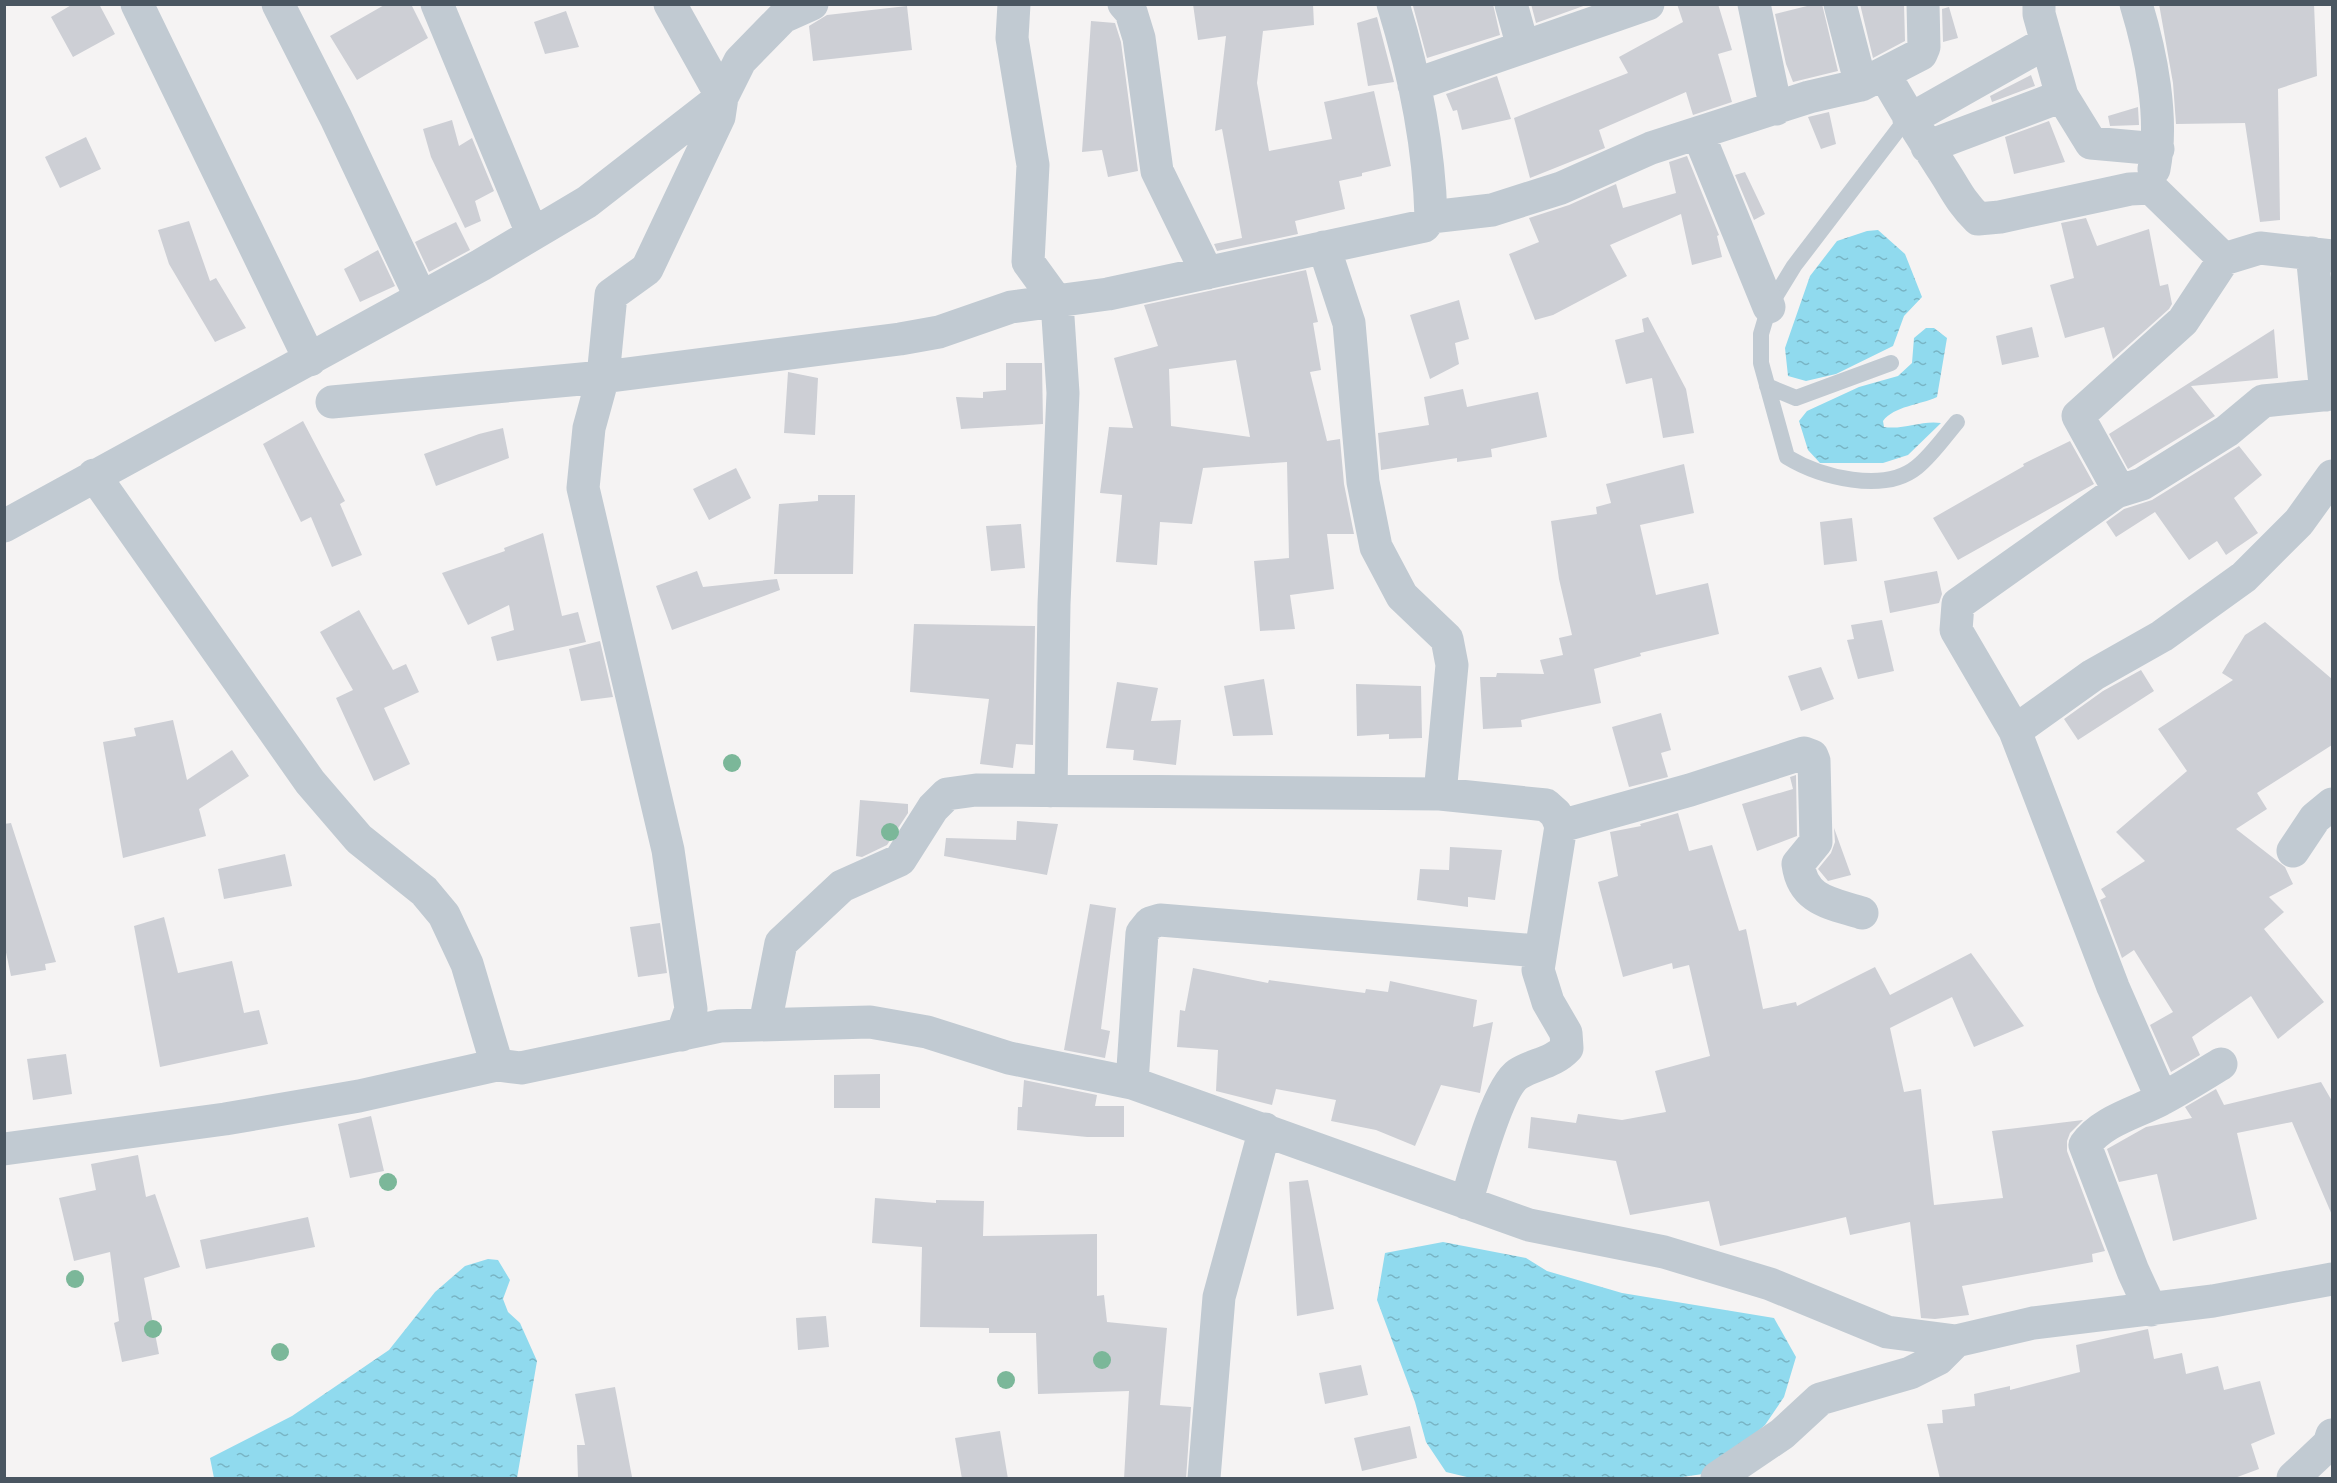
<svg xmlns="http://www.w3.org/2000/svg" width="2337" height="1483" viewBox="0 0 2337 1483" font-family="Poppins,sans-serif">
  <style>
    .water { fill: url(#water-ripples) }
    .building { fill: #cdcfd5; fill-rule: evenodd }
    .lines { fill: none; stroke-linecap: round; stroke-linejoin: round }
    .service { stroke: #c1cad2; stroke-width: 16 }
    .minor { stroke: #c1cad2; stroke-width: 33 }
    .tree { fill: #7bb799 }
  </style>
  <defs>
    <pattern id="water-ripples" width="26" height="14" patternUnits="userSpaceOnUse" patternTransform="scale(1.5)"><rect width="26" height="14" fill="#90daee"/><path d="M2 4q2-2 4 0t4 0M15 11q2-2 4 0t4 0" fill="none" stroke="#78b4c4"/></pattern>
  </defs>
  <rect width="100%" height="100%" fill="#f5f3f3"/>
  <path class="water" d="M1878,230L1905,254L1922,297L1904,316L1893,346L1836,374L1806,381L1788,376L1785,348L1810,276L1837,241L1867,231Z
    M1926,328H1934L1947,338L1937,397C1920,405 1894,406 1883,421L1884,427C1904,430 1922,420 1941,423L1908,455L1883,463H1820L1808,450L1799,421L1807,411L1859,387L1898,376L1912,363L1914,338Z
    M1443,1242L1526,1258L1547,1271L1622,1293L1774,1318L1796,1357L1784,1397L1765,1425L1710,1473L1675,1478H1471L1446,1472L1426,1442L1415,1402L1377,1300L1385,1253Z
    M488,1259L498,1260L510,1280L503,1299L508,1312L520,1323L537,1361L517,1478H214L210,1458L292,1416L389,1350L435,1292L465,1266Z"/>
  <path class="building" d="M73,4H99L115,34L73,57L51,17Z
    M386,4H411L428,38L357,80L330,36Z
    M1193,4H1313L1314,25L1263,31L1257,83L1269,151L1332,139L1324,102L1374,91L1391,166L1362,173V176L1339,181L1345,209L1295,221L1298,234L1217,251L1214,244L1242,238L1222,129L1215,131L1226,36L1198,40Z
    M1417,4H1493L1500,35L1427,58L1413,6Z
    M1531,4H1589L1536,23Z
    M1677,4H1718L1732,50L1718,54L1732,102L1693,115L1686,92L1599,130L1605,148L1530,178L1514,118L1628,73L1619,57L1683,22Z
    M1815,4H1822L1838,71L1793,82L1786,64L1775,14Z
    M1860,4H1904L1905,41L1873,58Z
    M2159,4H2314L2317,76L2278,89L2280,220L2260,222L2245,123L2176,124L2173,83Z
    M907,6L912,50L813,61L809,26L827,15Z
    M1949,7L1958,38L1943,42L1942,9Z
    M566,11L579,47L545,54L534,22Z
    M1377,17L1394,82L1368,86L1357,23Z
    M1091,21L1115,23L1121,42L1138,171L1108,177L1102,150L1082,152Z
    M2031,75L2035,86L1992,102L1990,96Z
    M1497,76L1511,119L1462,130L1457,110L1453,111L1446,94Z
    M2138,107L2139,125L2110,126L2108,116Z
    M1829,112L1836,144L1821,149L1808,117Z
    M452,120L459,146L472,138L494,191L475,201L481,221L465,228L431,157L423,129Z
    M2049,121L2065,162L2014,174L2005,137Z
    M86,137L101,169L60,188L45,157Z
    M1687,156L1719,235L1717,236L1722,257L1692,265L1681,214L1610,245L1627,276L1553,315L1535,320L1509,254L1539,242L1529,218L1569,205L1616,184L1623,208L1676,193L1669,162Z
    M1745,172L1765,214L1754,220L1735,175Z
    M2086,218L2097,246L2149,229L2160,286L2168,284L2172,304L2169,309L2113,359L2104,327L2065,338L2050,285L2074,278L2061,223Z
    M189,221L210,281L216,278L246,328L215,342L169,264L158,230Z
    M456,222L470,250L429,272L415,242Z
    M378,250L395,286L360,302L344,269Z
    M1306,270L1318,322L1313,323L1321,370L1310,372L1327,441L1340,439L1344,484L1354,534H1327L1334,589L1290,595L1295,629L1260,631L1254,561L1289,558L1287,462L1203,468L1192,524L1160,522L1157,565L1116,562L1122,495L1100,493L1109,427L1133,428L1114,358L1158,346L1144,305ZM1236,360L1250,437L1171,426L1169,369Z
    M1459,300L1469,339L1455,343L1459,364L1430,379L1410,315Z
    M1648,317L1686,389L1694,433L1663,438L1652,378L1626,384L1615,340L1644,332L1642,319Z
    M2032,327L2039,357L2002,365L1996,336Z
    M2274,329L2278,378L2191,386L2215,416L2128,469L2109,434Z
    M1006,363H1042L1043,424L961,429L956,397L983,398V392L1006,390Z
    M788,372L818,378L815,435L784,433Z
    M1463,389L1467,407L1538,392L1547,437L1491,449L1492,457L1457,462V458L1381,470L1378,433L1429,425L1424,397Z
    M303,421L345,501L340,504L362,555L332,567L311,517L301,522L263,444Z
    M503,428L509,458L436,486L424,454L479,434Z
    M2070,441L2094,484L1958,560L1933,518L2024,466L2023,464Z
    M2239,446L2262,475L2234,498L2258,533L2226,555L2217,541L2189,560L2155,512L2116,537L2106,522L2124,509L2152,500Z
    M1684,464L1694,513L1640,525L1656,595L1708,583L1719,634L1640,653L1641,656L1594,669L1601,703L1521,720L1522,727L1483,729L1480,677H1496L1497,673L1544,674L1540,660L1563,655L1559,638L1572,635L1559,579L1551,521L1597,514L1596,507L1611,503L1606,484Z
    M736,468L751,498L709,520L693,489Z
    M818,495H855L853,574H774L779,504L818,501Z
    M1852,518L1857,561L1824,565L1820,522Z
    M1021,524L1025,568L991,571L986,526Z
    M543,533L562,616L578,612L586,642L497,661L491,637L514,630L509,605L468,625L442,573L505,551L504,548Z
    M697,571L703,587L777,579L780,590L672,630L656,586Z
    M1937,571L1942,594L1939,603L1890,613L1884,581Z
    M359,610L393,670L406,664L419,692L384,708L410,764L374,781L336,698L353,690L320,632Z
    M1882,620L1894,671L1858,679L1847,640L1854,639L1851,625Z
    M2265,622L2332,679V745L2257,793L2267,809L2236,829L2285,867L2293,884L2269,897L2284,912L2264,929L2324,1002L2278,1039L2251,996L2192,1037L2200,1055L2171,1072L2150,1025L2173,1012L2134,950L2122,958L2100,900L2106,897L2101,889L2145,861L2116,832L2187,771L2158,729L2233,680L2222,673L2245,635Z
    M914,624L1035,626L1033,745L1016,744L1013,768L980,764L989,699L910,692Z
    M600,641L613,697L581,701L569,649Z
    M1821,667L1834,699L1801,711L1788,676Z
    M2141,670L2154,691L2078,740L2064,719L2103,691Z
    M1264,679L1273,735L1233,736L1224,686Z
    M1117,682L1158,688L1151,721L1181,720L1176,765L1133,760L1134,750L1106,748Z
    M1356,684L1421,686L1422,738L1389,739V734L1357,736Z
    M1661,713L1671,750L1661,753L1668,777L1629,787L1612,727Z
    M173,720L187,780L232,750L249,776L199,809L206,836L123,858L103,742L136,736L134,728Z
    M1796,775L1797,836L1757,851L1742,804L1793,789L1790,777Z
    M860,800L908,804V813L887,845L862,857L856,856Z
    M1678,813L1689,851L1712,845L1739,931L1746,929L1763,1009L1796,1002L1797,1006L1875,967L1890,995L1971,953L2024,1026L1974,1047L1952,997L1890,1028L1904,1092L1921,1089L1934,1205L2003,1198L1992,1131L2083,1120L2070,1133L2067,1141V1151L2105,1251L2092,1254L2093,1262L1962,1286L1969,1315L1935,1319L1921,1318L1910,1222L1850,1235L1846,1217L1720,1246L1709,1201L1630,1215L1616,1161L1528,1148L1531,1117L1576,1123L1578,1114L1622,1120L1666,1112L1655,1071L1710,1056L1689,965L1673,969L1672,963L1623,977L1598,882L1618,876L1610,832L1641,826L1640,824Z
    M1017,821L1058,824L1047,875L944,856L946,838L1016,840Z
    M11,823L56,962L45,964L46,970L11,976L4,943V824Z
    M1834,828L1851,875L1828,881L1818,869L1831,853L1835,842Z
    M1450,847L1502,850L1495,900L1468,897V907L1417,900L1420,869L1449,870Z
    M285,854L292,886L224,899L218,869Z
    M1090,904L1116,908L1101,1029L1110,1031L1105,1058L1064,1050Z
    M164,917L178,973L232,961L244,1013L259,1010L268,1044L160,1067L134,926Z
    M660,923L667,973L638,977L630,927Z
    M1193,968L1268,983L1269,980L1365,993L1366,989L1388,992L1390,981L1477,1000L1473,1027L1493,1022L1480,1093L1441,1085L1415,1146L1376,1130L1331,1121L1336,1100L1276,1089L1272,1105L1216,1091L1218,1050L1177,1047L1180,1010L1185,1011Z
    M66,1054L72,1094L33,1100L27,1059Z
    M880,1074V1108H834V1075Z
    M1024,1080L1097,1095L1095,1106H1124V1137H1087L1017,1130L1018,1107H1022Z
    M2321,1082L2332,1101V1215L2292,1122L2237,1133L2257,1219L2173,1241L2157,1174L2119,1182L2107,1149L2146,1127L2192,1118L2185,1107L2216,1089L2224,1105Z
    M371,1116L384,1171L350,1178L338,1124Z
    M138,1155L146,1197L155,1194L180,1267L144,1278L159,1354L122,1362L114,1323L119,1321L110,1252L74,1261L59,1198L96,1190L91,1164Z
    M1308,1180L1334,1309L1297,1316L1289,1182Z
    M875,1198L936,1203V1200L984,1201L983,1236L1097,1234V1296L1104,1295L1107,1322L1167,1328L1160,1405L1191,1407L1186,1479H1124L1129,1391L1038,1394L1036,1333H989V1328L920,1327L922,1247L872,1243Z
    M308,1217L315,1247L206,1269L200,1240Z
    M826,1316L829,1347L798,1350L796,1318Z
    M2148,1329L2154,1359L2182,1353L2186,1374L2218,1366L2224,1390L2260,1381L2275,1434L2251,1444L2259,1469L2232,1479H1940L1927,1424L1943,1423L1942,1410L1975,1406L1974,1394L2010,1386V1390L2080,1372L2076,1345Z
    M1361,1365L1368,1395L1325,1404L1319,1373Z
    M615,1387L632,1477L578,1479L577,1445H585L575,1394Z
    M1410,1426L1417,1458L1362,1471L1354,1438Z
    M1000,1431L1008,1479H962L955,1438Z"/>
  <g class="lines">
    <path class="service" d="M1907,118L1794,266L1769,307L1761,334V363L1787,457C1820,477 1884,494 1917,467C1932,455 1945,436 1957,422
      M1767,386L1796,398L1891,363"/>
    <path class="minor" d="M137,4L310,360
      M278,4L336,118L421,298
      M437,4L532,233
      M670,4L722,97L719,117L647,269L611,295L603,377L589,428L583,488L668,850L691,1009L682,1035
      M1014,4L1012,38L1033,165L1028,262L1057,302L1063,393L1054,604L1051,791
      M1124,4L1131,12L1139,38L1157,171L1207,273
      M1393,4C1414,72 1429,146 1431,217
      M1511,4L1523,47
      M1754,4L1776,109
      M1840,4L1861,85
      M2039,4V14L2062,96L2091,143L2158,149
      M2136,4C2151,53 2164,118 2154,169
      M1884,73C1902,107 1922,137 1943,170C1956,190 1960,201 1978,219L2000,217L2130,189L2151,188L2224,259
      M1414,85L1648,4
      M1909,120L2047,42
      M1698,133L1769,307
      M1927,147L2062,96
      M1324,247L1349,323L1363,482L1376,547L1402,596L1447,639L1452,665L1440,794L1546,805L1556,814L1561,826L1538,970L1548,1002L1566,1033L1567,1048C1553,1063 1534,1064 1518,1074C1497,1088 1474,1177 1466,1203
      M2312,253L2326,395
      M332,402L603,377L900,339L939,332L1011,307L1108,294L1424,226L1431,217L1492,210L1561,188L1651,148L1809,97L1861,85L1921,54L1924,47L1923,4
      M94,475L310,782L359,839L424,891L444,915L467,964L497,1065
      M2116,492L2142,484L2227,431L2263,401L2332,394
      M4,526L481,265L587,202L722,97L740,61L783,17L812,4
      M2015,731L2093,675L2162,636L2244,577L2299,522L2332,476
      M1561,826L1690,790L1804,753L1812,756L1814,761L1816,842L1798,864C1803,901 1831,903 1862,913
      M2293,851L2315,818L2332,804
      M765,1024L781,943L842,886L900,860L933,808L947,794L976,790L1440,794
      M1132,1083L1142,933L1150,923L1160,920L1539,951
      M2162,1099L2113,987L2015,731L1956,630L1958,604L2116,492V485L2078,416L2183,321L2224,259L2260,248L2332,256
      M4,1149L225,1119L359,1096L497,1065L521,1068L720,1026L870,1022L927,1032L1009,1058L1132,1083L1529,1225L1664,1252L1770,1284L1887,1332L1956,1341L2033,1323L2213,1301L2332,1279
      M2151,1310L2133,1271L2085,1145C2102,1121 2135,1113 2160,1100C2181,1089 2201,1076 2221,1064
      M1204,1478L1219,1297L1265,1129
      M1717,1478L1782,1434L1820,1399L1910,1373L1938,1359L1956,1341
      M2293,1478L2329,1444L2332,1435"/>
  </g>
  <g class="tree">
    <circle cx="732" cy="763" r="9"/>
    <circle cx="890" cy="832" r="9"/>
    <circle cx="388" cy="1182" r="9"/>
    <circle cx="75" cy="1279" r="9"/>
    <circle cx="153" cy="1329" r="9"/>
    <circle cx="280" cy="1352" r="9"/>
    <circle cx="1102" cy="1360" r="9"/>
    <circle cx="1006" cy="1380" r="9"/>
  </g>
  <rect width="2337" height="1483" fill="none" stroke="#4a5661" stroke-width="12"/>
</svg>
